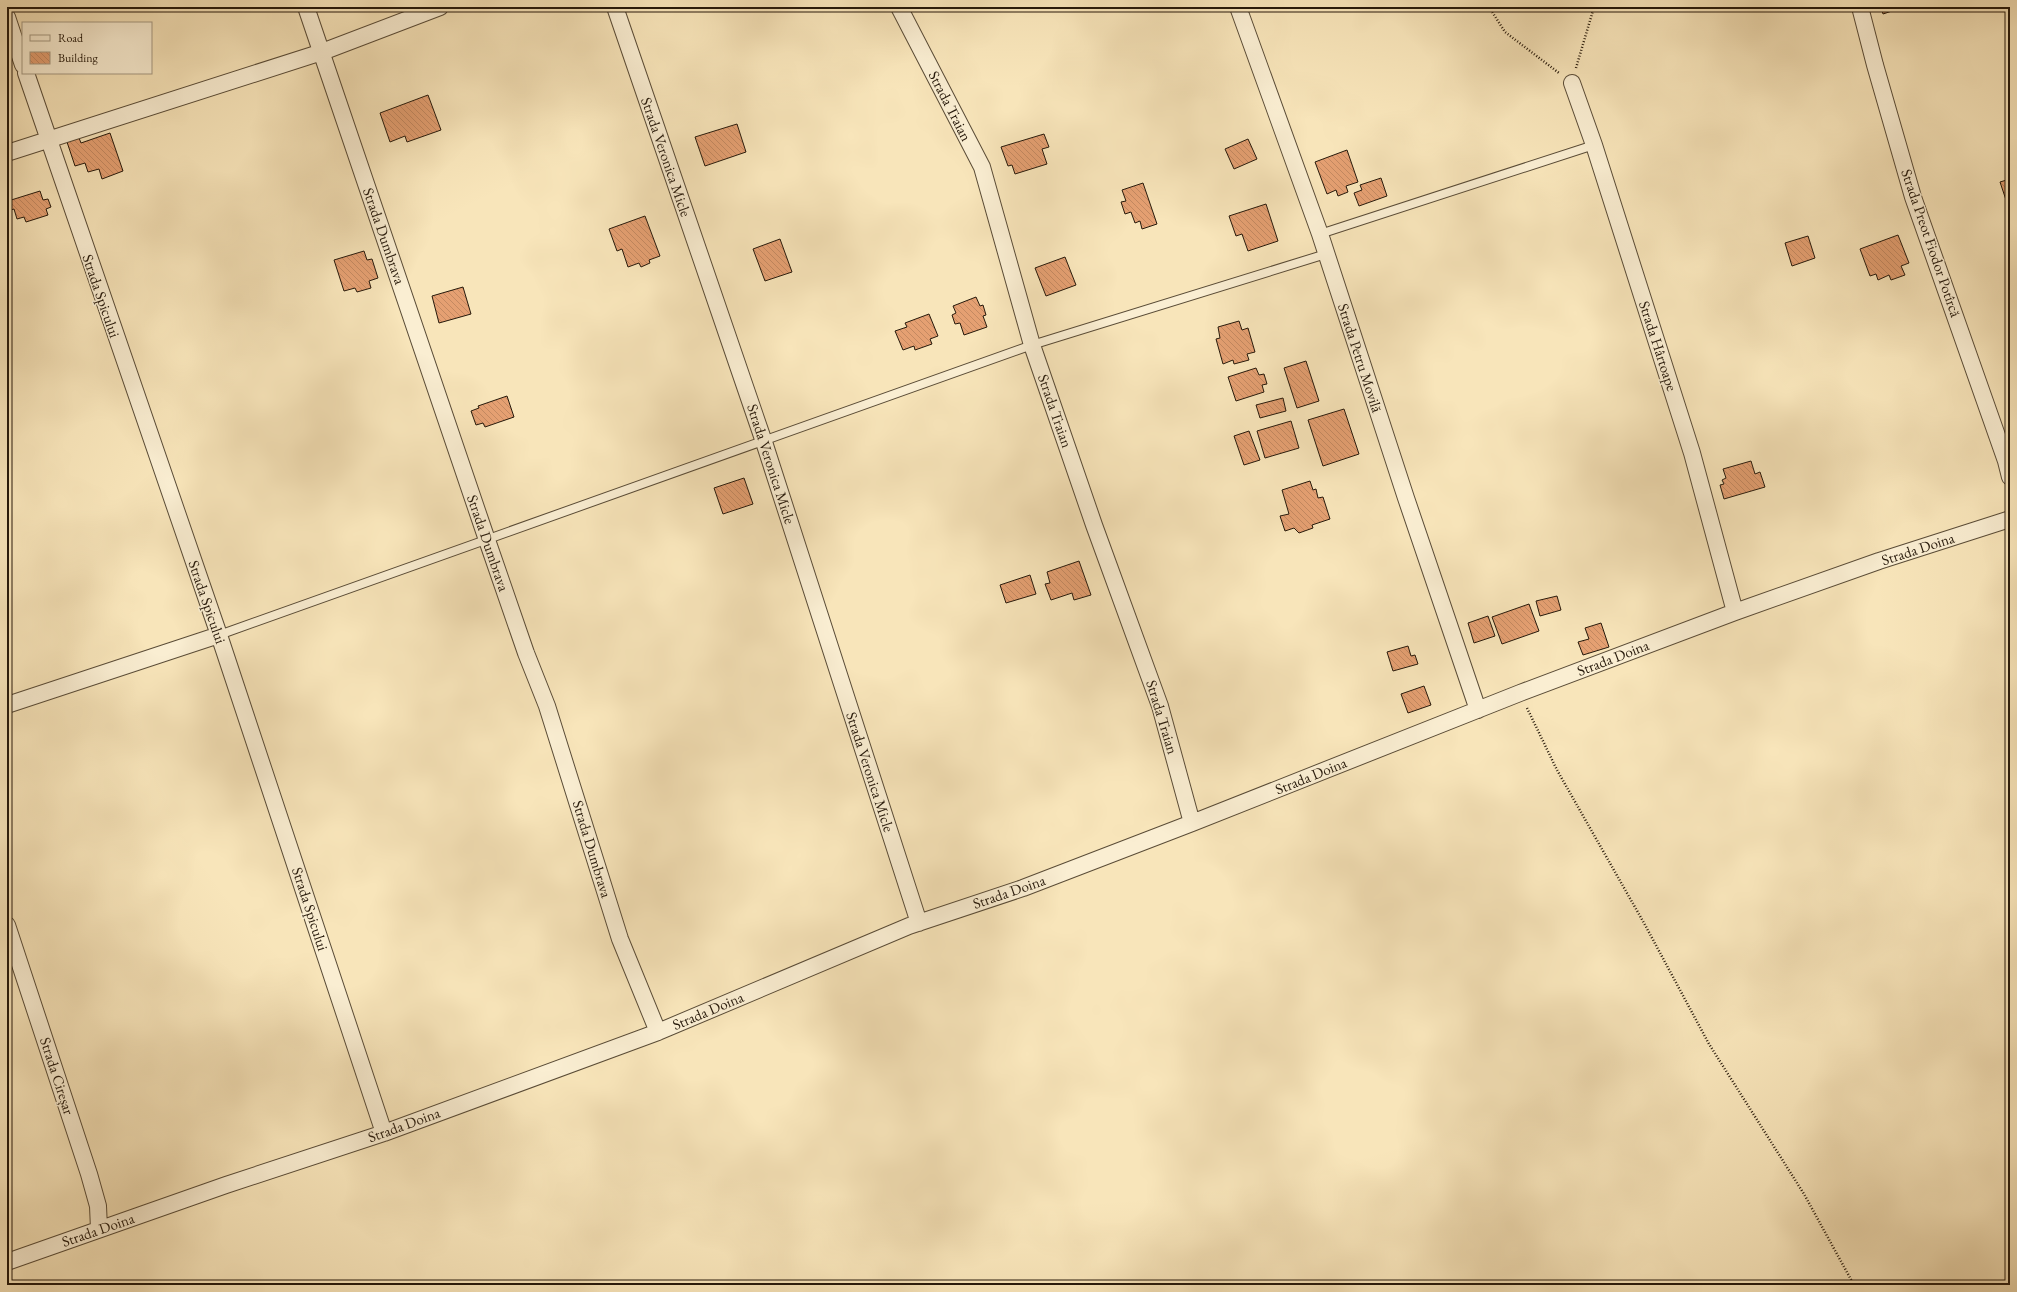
<svg xmlns="http://www.w3.org/2000/svg" width="2017" height="1292" viewBox="0 0 2017 1292" font-family="'EB Garamond',serif">
  <style>
    .building { fill: url(#building-back-hatch); stroke: #26190b }
    .lines { fill: none; stroke-linecap: round; stroke-linejoin: round }
    .lane-casing { stroke: #5a4c37; stroke-width: 10 }
    .street-casing { stroke: #5a4c37; stroke-width: 18 }
    .path { stroke: #26190b; stroke-width: 2.5; stroke-dasharray: 1 2; stroke-linecap: butt }
    .lane { stroke: #faeed2; stroke-width: 8 }
    .street { stroke: #faeed2; stroke-width: 16 }
    .labels { text-anchor: middle; stroke-width: 3; stroke-linejoin: round; paint-order: stroke }
    .street-label { font-size: 15px; fill: #26190b; stroke: #faeed2 }
  </style>
  <defs>
    <pattern id="building-back-hatch" width="6" height="6" patternUnits="userSpaceOnUse"><rect width="6" height="6" fill="#e5a072"/><path d="M-1 5l2 2M0 0l6 6M5-1l2 2" fill="none" stroke="#c48961"/></pattern>
  </defs>
  <rect width="100%" height="100%" fill="#f8e5ba"/>
  <filter id="stains"><feTurbulence type="fractalNoise" baseFrequency=".005" numOctaves="4"/><feColorMatrix values="0 0 0 0 .2 0 0 0 0 .09 0 0 0 0 .02 0 0 0 .5 -.17"/></filter>
  <radialGradient id="worn" r=".72"><stop offset=".6" stop-color="#630" stop-opacity="0"/><stop offset="1" stop-color="#630" stop-opacity=".3"/></radialGradient>
  <path class="building" d="M1881,7H1904L1883,14Z
    M428,95L441,130L407,142L405,136L390,142L380,113Z
    M737,124L746,152L705,166L695,137Z
    M110,133L123,171L102,179L99,169L88,172L85,163L75,166L67,142L79,138L81,143Z
    M1044,134L1049,147L1042,149L1047,164L1015,174L1012,165L1008,166L1001,147Z
    M1248,139L1257,159L1234,169L1225,149Z
    M1347,150L1358,182L1346,186L1348,192L1338,196L1336,190L1327,194L1315,162Z
    M1381,178L1387,196L1359,206L1354,193L1362,190L1360,185Z
    M2010,179V202L2007,203L2000,182Z
    M1143,183L1157,224L1142,229L1140,221L1135,223L1131,212L1125,214L1121,202L1126,201L1122,190Z
    M40,191L43,200L48,199L51,207L46,209L48,215L26,222L24,217L17,219L14,209L11,210L8,201Z
    M1266,204L1278,241L1248,251L1242,234L1236,236L1229,216Z
    M645,216L660,256L649,260L650,263L641,267L639,263L628,267L622,249L617,251L609,229Z
    M1898,235L1909,263L1901,266L1905,275L1891,280L1889,275L1878,280L1876,274L1870,276L1860,249Z
    M1808,236L1815,258L1792,266L1785,243Z
    M780,239L792,272L765,281L753,249Z
    M364,251L367,260L372,259L378,278L369,281L371,288L357,292L355,288L344,291L334,260Z
    M1065,257L1076,285L1046,296L1035,268Z
    M463,287L471,314L439,323L432,296Z
    M976,297L980,306L983,305L986,315L983,316L987,327L964,335L960,323L955,324L952,315L956,313L953,306Z
    M929,314L938,336L930,339L932,344L915,350L914,346L903,350L895,331L907,327L905,323Z
    M1239,321L1242,330L1248,328L1255,352L1247,354L1249,360L1234,364L1233,360L1223,364L1216,339L1220,338L1218,327Z
    M1306,361L1319,401L1297,408L1284,368Z
    M1256,368L1259,375L1264,374L1267,384L1262,385L1264,392L1236,401L1228,377Z
    M507,396L514,417L485,427L483,423L476,425L471,411L479,408L478,406Z
    M1283,398L1286,411L1260,418L1256,405Z
    M1344,409L1359,454L1323,466L1308,420Z
    M1291,421L1299,448L1265,458L1257,431Z
    M1249,431L1260,460L1244,465L1234,436Z
    M1751,461L1755,474L1760,472L1765,487L1724,499L1720,485L1724,484L1722,480L1726,478L1723,469Z
    M744,478L753,504L723,514L714,488Z
    M1310,481L1313,490L1316,489L1318,498L1323,497L1330,519L1312,525L1313,528L1299,533L1294,528L1285,531L1280,516L1289,514L1282,490Z
    M1079,561L1091,595L1074,600L1072,593L1051,600L1045,584L1050,583L1047,572Z
    M1030,575L1036,594L1006,603L1000,585Z
    M1557,596L1561,610L1540,616L1536,601Z
    M1529,604L1539,631L1502,644L1492,617Z
    M1488,616L1495,636L1474,643L1468,623Z
    M1601,623L1609,647L1583,655L1578,642L1589,639L1585,628Z
    M1408,646L1411,656L1415,655L1418,664L1393,671L1387,652Z
    M1424,686L1431,705L1408,713L1401,694Z"/>
  <g class="lines">
    <defs>
      <path id="lane" d="M1320,234L1594,145
        M219,635L1032,345L1326,254"/>
      <path id="street" d="M306,7L487,540L526,653L547,706L620,939L658,1032
        M615,7L764,442L919,923
        M899,7L982,167L1032,345L1094,525L1160,706L1192,823
        M1238,7L1320,234L1406,498L1478,710
        M1860,7L1875,65L1913,197L2006,461L2010,477
        M7,17L23,65
        M26,73L219,635L384,1133
        M1572,83L1594,145L1692,453L1735,612
        M7,153L322,52L440,7
        M7,705L219,635
        M7,925L89,1174L98,1206L99,1229
        M7,1262L226,1185L384,1133L658,1032L909,926L1023,888L1192,823L1520,693L1735,612L1879,561L2010,519"/>
    </defs>
    <use href="#lane" class="lane-casing"/>
    <use href="#street" class="street-casing"/>
    <path class="path" d="M1489,7L1505,32L1559,73
      M1576,68L1594,7
      M1527,708L1557,770L1644,923L1709,1044L1804,1194L1854,1285"/>
    <use href="#lane" class="lane"/>
    <use href="#street" class="street"/>
  </g>
  <g class="labels">
    <g class="street-label">
      <text transform="translate(950 106) rotate(63)" y="5">Strada Traian</text>
      <text transform="translate(666 157) rotate(71)" y="5">Strada Veronica Micle</text>
      <text transform="translate(384 236) rotate(71)" y="5">Strada Dumbrava</text>
      <text transform="translate(1931 243) rotate(71)" y="5">Strada Preot Fiodor Potîrcă</text>
      <text transform="translate(101 296) rotate(71)" y="5">Strada Spicului</text>
      <text transform="translate(1658 346) rotate(72)" y="5">Strada Hârtoape</text>
      <text transform="translate(1360 358) rotate(72)" y="5">Strada Petru Movilă</text>
      <text transform="translate(1055 411) rotate(71)" y="5">Strada Traian</text>
      <text transform="translate(771 464) rotate(72)" y="5">Strada Veronica Micle</text>
      <text transform="translate(488 543) rotate(71)" y="5">Strada Dumbrava</text>
      <text transform="translate(1918 549) rotate(-18)" y="5">Strada Doina</text>
      <text transform="translate(207 602) rotate(71)" y="5">Strada Spicului</text>
      <text transform="translate(1613 658) rotate(-21)" y="5">Strada Doina</text>
      <text transform="translate(1162 717) rotate(73)" y="5">Strada Traian</text>
      <text transform="translate(870 772) rotate(72)" y="5">Strada Veronica Micle</text>
      <text transform="translate(1311 776) rotate(-22)" y="5">Strada Doina</text>
      <text transform="translate(592 849) rotate(73)" y="5">Strada Dumbrava</text>
      <text transform="translate(1009 892) rotate(-19)" y="5">Strada Doina</text>
      <text transform="translate(310 909) rotate(72)" y="5">Strada Spicului</text>
      <text transform="translate(708 1011) rotate(-23)" y="5">Strada Doina</text>
      <text transform="translate(57 1076) rotate(72)" y="5">Strada Cireșar</text>
      <text transform="translate(404 1125) rotate(-20)" y="5">Strada Doina</text>
      <text transform="translate(98 1230) rotate(-19)" y="5">Strada Doina</text>
    </g>
  </g>
  <rect width="2017" height="1292" fill="none" stroke="#f8e5ba" stroke-width="24"/>
  <rect x="8" y="8" width="2001" height="1276" fill="none" stroke="#26190b" stroke-width="2"/>
  <rect x="12" y="12" width="1993" height="1268" fill="none" stroke="#26190b"/>
  <rect x="22" y="22" width="130" height="52" fill="#faeed2" stroke="#a59982"/>
  <rect x="30" y="35" width="20" height="6" fill="#faeed2" stroke="#a59982"/>
  <text x="58" y="42" font-size="12" fill="#26190b">Road</text>
  <rect x="30" y="52" width="20" height="12" fill="url(#building-back-hatch)" stroke="#a59982"/>
  <text x="58" y="62" font-size="12" fill="#26190b">Building</text>
  <rect width="100%" height="100%" filter="url(#stains)"/>
  <rect width="100%" height="100%" fill="url(#worn)"/>
</svg>
